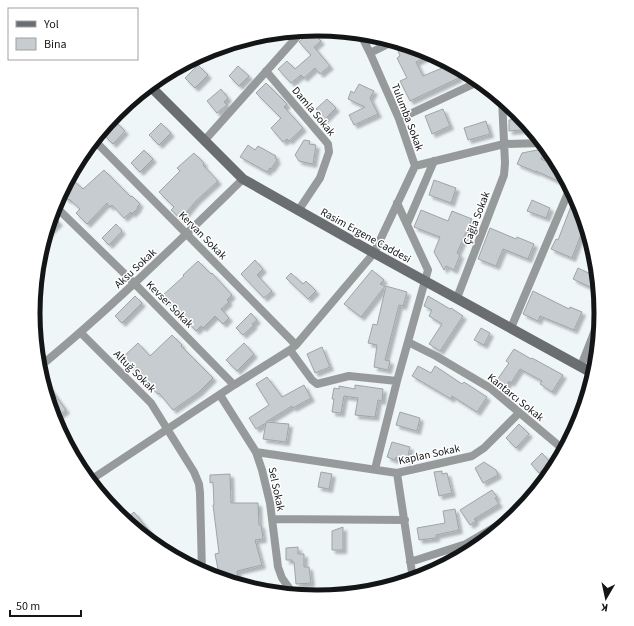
<svg xmlns="http://www.w3.org/2000/svg" width="634" height="626" viewBox="0 0 634 626" font-family="'Source Sans 3',sans-serif">
  <style>
    .building { fill: #c6cccf; stroke: #9ea5a7; filter: url(#shadow) }
    .lines { fill: none; stroke-linecap: round; stroke-linejoin: round }
    .street { stroke: #979a9b; stroke-width: 8 }
    .secondary { stroke: #6b6e70; stroke-width: 10 }
    .labels { text-anchor: middle; stroke-width: 3; stroke-linejoin: round; paint-order: stroke }
    .street-label { font-size: 11px; fill: #131516; stroke: #fff }
    .rim { fill: none; stroke: #131516; stroke-width: 5 }
  </style>
  <defs>
    <filter id="shadow"><feDropShadow dx="3.5" dy="3.5" stdDeviation="1" flood-color="#0004"/></filter>
  </defs>
  <rect width="100%" height="100%" fill="#eff6f8"/>
  <path class="building" d="M311,31L321,41L314,47L330,66L320,74L315,68L304,78L301,75L291,83L278,69L287,61L295,69L311,55L299,42Z
    M408,46L426,51L432,54L416,62L423,76L442,68L441,66L448,63L454,66L459,78L410,101L400,81L407,78L397,58L400,56L398,51Z
    M198,65L208,75L195,88L185,78Z
    M238,66L249,76L239,86L229,76Z
    M266,83L287,104L284,107L303,128L289,141L287,139L283,142L271,128L281,118L256,93Z
    M359,84L374,91L370,98L378,114L354,125L349,115L365,107L348,99L351,91L354,93Z
    M221,89L228,98L224,102L227,105L217,113L207,101Z
    M327,99L336,108L323,121L317,115L320,112L316,109Z
    M443,109L450,126L432,134L425,116Z
    M523,118L532,129L509,131V120Z
    M486,121L490,134L468,140L464,128Z
    M116,122L125,131L113,144L104,135Z
    M161,123L171,133L159,145L149,135Z
    M304,140L310,141L309,144L316,145L313,164L299,161L295,155Z
    M248,145L255,150L258,146L276,156L275,158L277,160L271,169L270,168L267,172L240,157Z
    M144,150L153,159L140,172L131,163Z
    M537,150L544,153L541,159L559,167L563,174L560,182L536,171V172L517,164L522,153Z
    M194,153L204,163L203,165L218,181L196,201L181,219L171,210L174,207L159,192L180,171L177,168Z
    M104,170L131,197L132,196L140,204L137,207L138,208L132,214L131,212L124,218L112,205L110,207L107,203L87,224L76,213L80,209L69,199L68,200L61,194L73,180L83,189Z
    M434,180L456,188L451,203L429,195Z
    M532,200L550,208L546,218L527,211Z
    M573,201L579,204L585,224L572,258L551,249L556,239L558,240Z
    M421,210L448,221L452,211L472,219L457,253L460,255L454,270L446,266L444,270L434,252L440,237L414,227Z
    M51,215L59,222L45,236Z
    M116,224L122,231L109,245L102,238Z
    M490,228L516,239L517,237L534,244L528,259L503,249L496,266L478,259Z
    M255,260L263,269L257,275L272,291L264,298L241,274Z
    M198,261L211,274L212,273L232,295L227,300L229,302L221,309L229,318L223,324L215,316L203,328L201,326L196,331L171,304L170,305L162,296L184,276L183,275Z
    M578,268L597,277L595,286L593,285L592,288L573,279Z
    M372,270L384,280L380,284L385,286L361,317L344,304Z
    M291,273L303,284L306,281L316,291L308,299L286,278Z
    M386,286L407,292L403,306L399,305L385,360L390,361L388,370L374,367L377,345L368,343L373,324L377,325Z
    M533,291L569,309L570,307L582,312L574,330L540,316L538,321L523,314Z
    M135,296L142,303L122,323L115,316Z
    M428,296L450,309L451,308L463,316L440,351L429,344L442,324L429,316L432,310L424,306Z
    M251,313L257,320L252,324L254,325L243,335L236,328Z
    M481,328L490,333L484,345L474,340Z
    M172,335L182,345L181,346L213,378L199,392L173,410L159,393L158,394L122,358L138,343L150,356Z
    M244,343L254,354L237,371L226,360Z
    M322,347L330,367L315,373L307,354Z
    M514,349L531,359L532,358L563,375L552,392L540,384L542,381L520,369L511,383L509,381L506,386L497,380L509,363L506,361Z
    M418,366L431,373L435,366L462,384L464,382L487,397L477,412L452,396L451,399L412,376Z
    M267,377L282,397L304,385L311,398L293,408L292,406L266,422L289,424L286,442L263,439L266,423L256,429L249,418L269,405L256,384Z
    M43,378L66,410L54,419L42,379Z
    M355,385L383,389L382,401L378,400L375,417L355,415L358,398L344,396L341,413L332,412L334,399H332L334,388L339,389V386L355,389Z
    M400,412L420,418L417,431L396,425Z
    M519,424L529,434L516,448L506,438Z
    M392,442L410,447L407,460L396,457L395,460L387,457Z
    M542,453L549,461L545,465L546,467L539,473L531,464Z
    M484,462L496,470L498,475L483,483L475,468Z
    M442,471V474L447,473L452,493L439,496L434,472Z
    M321,472L332,474L329,489L318,487Z
    M230,474L231,503H258L259,525H261L263,539L255,540L262,565L237,571L238,584L220,579L215,554L219,553L213,505H214L213,482L210,483V475Z
    M492,490L497,497L495,498L499,504L474,519L476,521L470,525L460,510Z
    M455,509L459,530L436,535V538L419,540L417,528L445,523L443,511Z
    M134,512L162,547L159,549L124,520Z
    M343,527V550H332V531Z
    M298,547V554H304V567H309L311,583L296,584L294,562H292V560H286V548Z
    M443,562L444,566L422,577L420,569Z"/>
  <g class="lines">
    <path class="street" d="M370,53L394,41
      M266,71L328,144L329,152L320,178L298,211
      M399,119L480,81
      M94,140L296,345
      M204,141L303,30
      M415,166L504,144L543,143
      M54,205L134,283L234,385
      M407,224L434,161
      M457,298L504,175L505,163L502,99
      M511,328L570,188
      M81,333L151,403L194,472L199,484L200,493L202,572
      M408,342L436,356L490,388L564,450
      M290,350L312,380L317,384L349,376L397,381
      M581,366L601,315
      M38,368C110,309 176,244 243,179
      M220,395L256,452L262,470L270,503L278,567L282,578L294,595
      M256,452L397,473L472,456L484,448L519,413
      M375,469L397,381L428,270L397,203
      M397,473L413,579
      M89,481L234,385L290,350L296,345L374,253L415,166L399,119L370,53L360,33
      M272,519L405,520
      M410,562L466,544L517,514"/>
    <path class="secondary" d="M149,85L243,179L374,253L594,374"/>
  </g>
  <g class="labels">
    <g class="street-label">
      <text transform="translate(314 111) rotate(50)" y="4">Damla Sokak</text>
      <text transform="translate(408 117) rotate(69)" y="4">Tulumba Sokak</text>
      <text transform="translate(476 218) rotate(-69)" y="4">Çağla Sokak</text>
      <text transform="translate(203 235) rotate(45)" y="4">Kervan Sokak</text>
      <text transform="translate(366 235) rotate(29)" y="4">Rasim Ergene Caddesi</text>
      <text transform="translate(135 268) rotate(-43)" y="4">Aksu Sokak</text>
      <text transform="translate(170 304) rotate(45)" y="4">Kevser Sokak</text>
      <text transform="translate(135 371) rotate(45)" y="4">Altuğ Sokak</text>
      <text transform="translate(516 397) rotate(39)" y="4">Kantarcı Sokak</text>
      <text transform="translate(429 454) rotate(-12)" y="4">Kaplan Sokak</text>
      <text transform="translate(277 489) rotate(78)" y="4">Sel Sokak</text>
    </g>
  </g>
  <path d="M0 0H634V626H0ZM40 313a277 277 0 1 1 554 0a277 277 0 1 1-554 0Z" fill="#fff" fill-rule="evenodd"/>
  <path class="rim" d="M40 313a277 277 0 1 1 554 0a277 277 0 1 1-554 0Z"/>
  <rect x="8" y="8" width="130" height="52" fill="#ffffff" stroke="#a1a1a2"/>
  <rect x="16" y="21" width="20" height="6" fill="#6b6e70" stroke="#a1a1a2"/>
  <text x="44" y="28" font-size="12" fill="#131516">Yol</text>
  <rect x="16" y="38" width="20" height="12" fill="#c6cccf" stroke="#a1a1a2"/>
  <text x="44" y="48" font-size="12" fill="#131516">Bina</text>
  <g transform="translate(606 598) rotate(189)" stroke="#ffffff" stroke-width="3" paint-order="stroke">
  <path d="M0-3L7 15L0 10L-7 15Z" fill="#131516"/>
  <text y="-6" font-size="11" font-weight="bold" text-anchor="middle" fill="#131516">K</text>
  </g>
  <path d="M10 610v6h71v-6" fill="none" stroke="#131516" stroke-width="2"/>
  <text x="16" y="610" font-size="12" fill="#131516" stroke="#ffffff" stroke-width="3" paint-order="stroke">50 m</text>
</svg>
